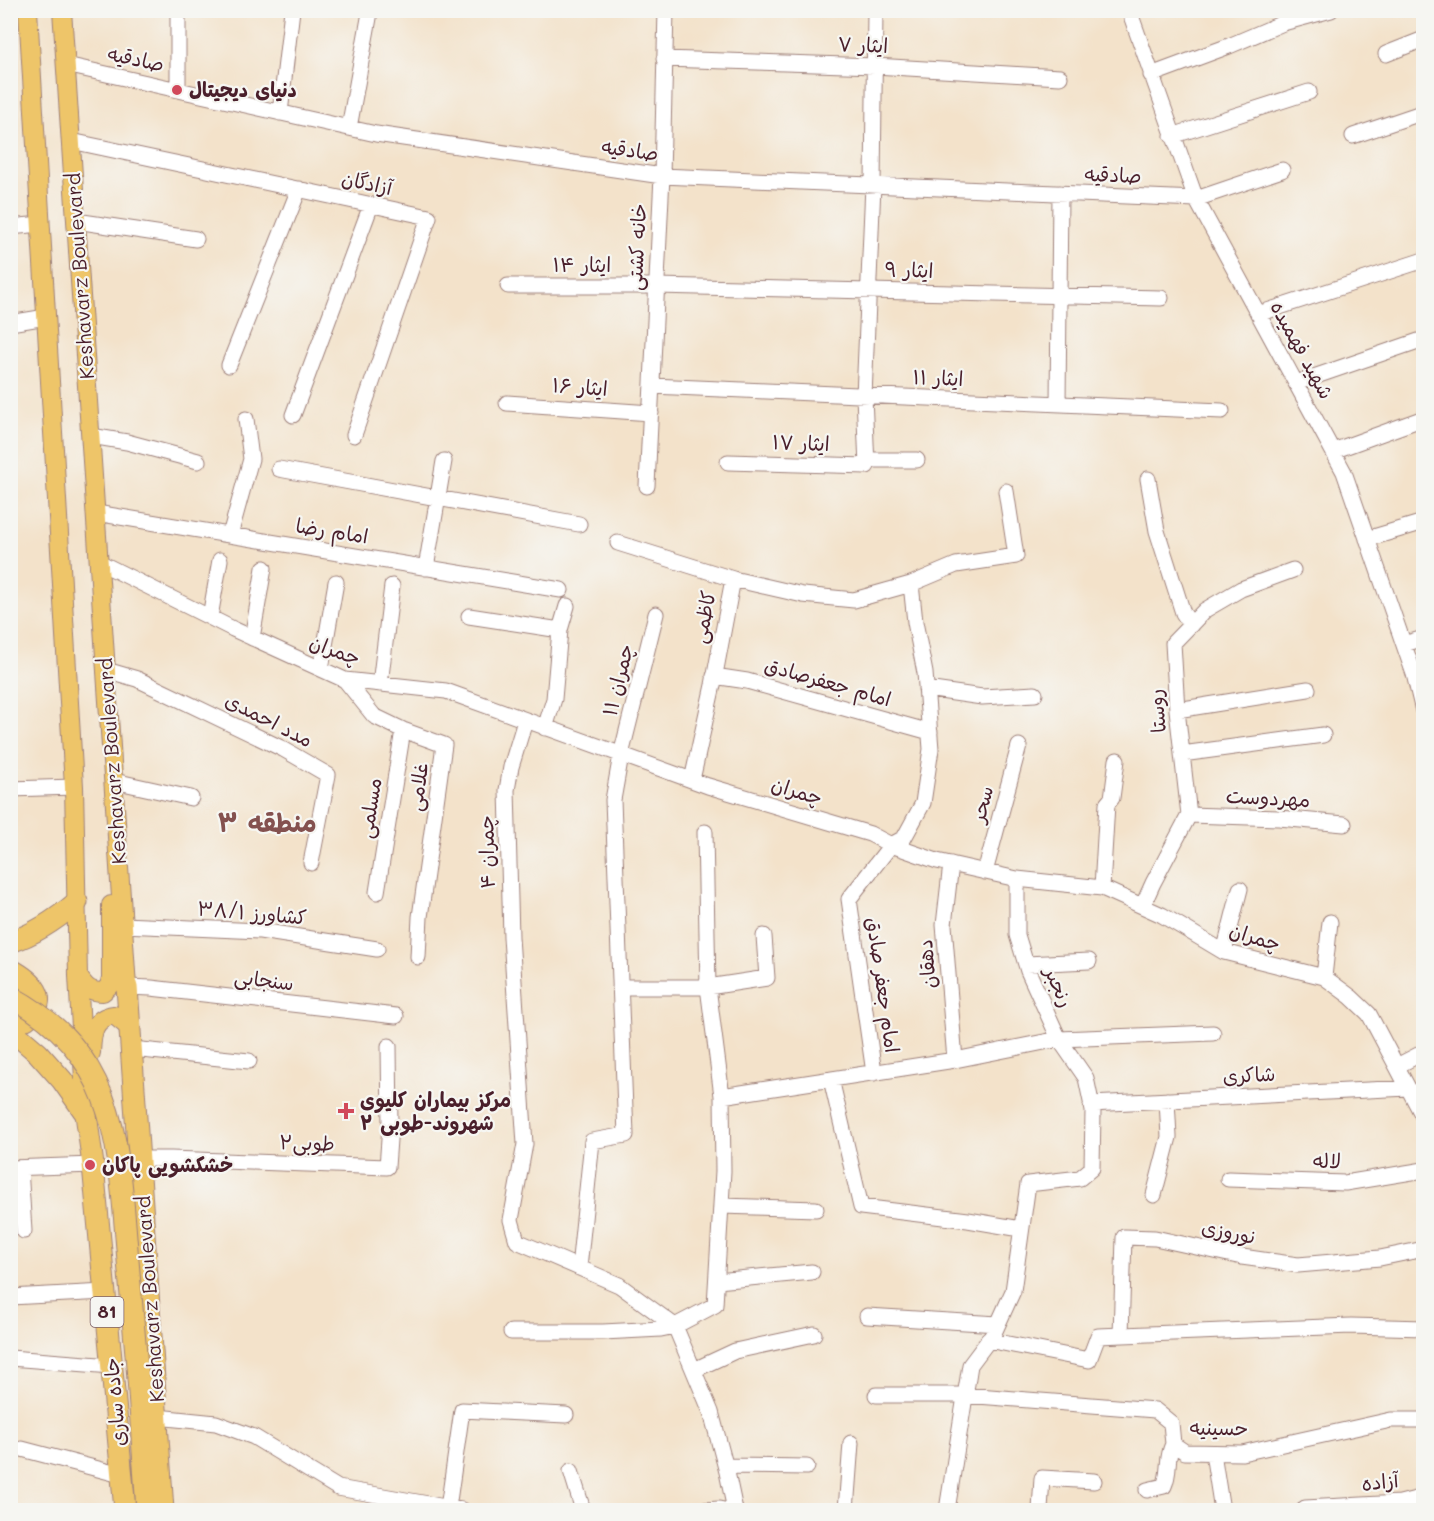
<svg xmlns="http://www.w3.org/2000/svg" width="1434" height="1521" viewBox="0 0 1434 1521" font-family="Mali,'Playpen Sans Arabic',sans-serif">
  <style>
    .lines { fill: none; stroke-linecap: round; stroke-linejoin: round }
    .minor-casing { stroke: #9e807a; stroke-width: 17 }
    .major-casing { stroke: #9e807a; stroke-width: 20 }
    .highway-casing { stroke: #9e807a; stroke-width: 23 }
    .minor { stroke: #fff; stroke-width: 15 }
    .major { stroke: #eec569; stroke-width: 18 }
    .highway { stroke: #eec569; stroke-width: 21 }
    .highway-bridge-casing { stroke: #9e807a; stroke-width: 23; stroke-linecap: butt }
    .highway-bridge { stroke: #eec569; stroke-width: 21 }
    .poi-dot { fill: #d1495b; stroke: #f6f6f2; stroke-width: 2 }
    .labels { text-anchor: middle; stroke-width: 4.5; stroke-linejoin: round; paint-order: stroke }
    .shield { fill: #f6f6f2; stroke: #7e6067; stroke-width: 1.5 }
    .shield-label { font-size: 18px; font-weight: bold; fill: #4a1f2b }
    .street-label { font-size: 20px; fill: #4a1f2b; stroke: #f6f6f2 }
    .poi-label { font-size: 20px; font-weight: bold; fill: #4a1f2b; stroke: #f6f6f2; text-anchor: start }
    .district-label { font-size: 26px; font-weight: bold; fill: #84514f; stroke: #f6f6f2 }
  </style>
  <rect width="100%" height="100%" fill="#f6f6f2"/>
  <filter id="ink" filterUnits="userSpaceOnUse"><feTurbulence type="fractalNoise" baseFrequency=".0167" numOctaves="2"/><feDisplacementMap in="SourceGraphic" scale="12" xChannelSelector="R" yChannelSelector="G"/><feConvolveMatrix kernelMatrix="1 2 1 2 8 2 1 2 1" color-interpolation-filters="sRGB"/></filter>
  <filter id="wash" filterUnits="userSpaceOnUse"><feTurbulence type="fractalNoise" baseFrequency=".008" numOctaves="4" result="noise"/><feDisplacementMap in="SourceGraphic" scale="24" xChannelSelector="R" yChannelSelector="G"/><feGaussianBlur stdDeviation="1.35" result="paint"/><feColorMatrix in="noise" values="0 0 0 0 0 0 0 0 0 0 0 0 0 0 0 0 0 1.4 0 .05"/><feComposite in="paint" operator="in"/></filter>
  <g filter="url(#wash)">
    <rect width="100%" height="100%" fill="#f3e2ca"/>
  </g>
  <g filter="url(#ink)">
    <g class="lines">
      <defs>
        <path id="minor" d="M178,10V90
          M1129,10L1196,199L1344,472L1414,674L1424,715
          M1386,54L1424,39
          M664,59L875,66L1060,77
          M66,65L376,134L662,176L1196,199L1282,170
          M1151,75L1229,46L1283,23L1331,10
          M280,113L292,10
          M349,128L369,18
          M1172,136L1309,92
          M1353,136L1424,112
          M71,141L429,217L354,435
          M76,221L196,239
          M10,227L41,224
          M508,286H657L1161,298
          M1258,314L1424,260
          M10,323L46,317
          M229,365L299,189
          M1296,383L1424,339
          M652,386L1222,411
          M507,403L651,413
          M1058,404L1060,193
          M293,415L371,205
          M91,436L127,442L198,461
          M1333,451L1424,418
          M867,460H917
          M728,462L867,466L864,396L873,185L875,10
          M279,469L579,524
          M1148,479L1157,531L1183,613L1191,625
          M647,486L662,176L666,10
          M96,513L561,590
          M230,535L251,459L246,419
          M1367,539L1424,522
          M618,543L733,579L713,685L692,780
          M99,562L233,629L345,680L446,691L708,786L870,834L891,845L937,861L1017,879L1102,888L1162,915L1224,952L1324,977L1351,997L1369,1014L1424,1118
          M426,568L444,461
          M733,579L803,595L854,600L911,584L956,565L1016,556L1006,491
          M469,616L560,630L554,699L545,728
          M210,617L220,560
          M560,630L567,606
          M252,638L264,568
          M1404,644L1424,638
          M321,669L336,582
          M106,670L137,679L283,749L328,775L311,863
          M714,676L747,681L930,732
          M345,680L374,716L403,730L444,745L420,917L418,957
          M380,684L392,586
          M926,689L982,697L1035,694
          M1177,710L1308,689
          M525,721L511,767L507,790L511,937L525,1144L511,1220L517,1241L619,1285L675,1326L711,1412L727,1472L735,1510
          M1182,754L1323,735
          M114,781L191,798
          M10,789L74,787
          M1189,815L1279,818L1344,824
          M705,832L708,987L767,978L764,936
          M951,864L944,925L955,1060
          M985,872L1019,746
          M1102,888L1107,804L1112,798L1117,760
          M377,892L403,730
          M1143,905L1153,883L1189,815L1177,710L1173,643L1205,610L1241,589L1293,570
          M123,925L260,931L377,949
          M1224,952L1240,889
          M1026,964L1089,961
          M1324,977L1330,922
          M127,987L151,988L396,1016
          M132,1049L249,1061
          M1397,1066L1424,1052
          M874,1073L849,899L891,845L904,838L923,803L931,749L925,673L915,622L911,584
          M831,1079L861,1207L968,1220L1021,1229
          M722,1096L955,1060L1059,1039L1213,1033
          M1091,1104L1408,1088
          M140,1159H171L387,1167L390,1126L389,1046
          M10,1168L93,1165
          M20,1168L24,1231
          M1228,1179L1345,1183L1424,1170
          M1154,1195L1169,1137L1167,1100
          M721,1206L816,1209
          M579,1268L592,1141L626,1135L613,800L621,755L656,614
          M717,1281L812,1272
          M10,1297L105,1292
          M867,1316L998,1324
          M511,1332H603L661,1329L675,1326L715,1305L723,1171L722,1096L708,987H620
          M1121,1335L1124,1237L1155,1238L1242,1257L1298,1265L1380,1258L1424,1249
          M988,1340L1089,1360L1098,1336L1351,1326L1424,1328
          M10,1358L112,1366
          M694,1370L735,1351L814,1334
          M876,1395H965L1155,1410L1171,1423L1173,1444L1185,1452L1242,1453L1391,1420H1424
          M157,1417L216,1423L254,1437L338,1488L462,1510
          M22,1449L121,1475
          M1213,1453L1222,1510
          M726,1466L807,1467
          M571,1471L583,1510
          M1147,1490L1164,1486C1171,1470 1165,1460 1173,1444
          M448,1508L462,1410L566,1415
          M1305,1508L1400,1503L1424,1497
          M705,1510L719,1509L724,1510
          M846,1510L851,1443
          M947,1510L970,1365L994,1333L1013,1291L1028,1184L1080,1178L1092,1168L1093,1111L1086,1078L1059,1039L1028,971L1017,935V879
          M1040,1510L1042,1478L1094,1481"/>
        <path id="major" d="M28,10L74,787L78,976L86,1114
          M62,10L127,987
          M78,976C86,988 90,992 103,992L109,986L111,978V905
          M91,1053C92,1035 92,1018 114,1015L131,1029"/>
        <path id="highway" d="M10,942C36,934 57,919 77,902
          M10,969C31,980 53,999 26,1019L10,1018
          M127,987L163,1510
          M10,1029L38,1053L62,1080L86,1114L93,1165L125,1510
          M138,1378L147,1510"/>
      </defs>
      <use href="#minor" class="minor-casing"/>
      <use href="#major" class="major-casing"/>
      <use href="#highway" class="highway-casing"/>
      <use href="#minor" class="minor"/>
      <use href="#major" class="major"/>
      <use href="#highway" class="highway"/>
      <defs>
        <path id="highway-bridge" d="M10,996C112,1051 118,1134 126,1237C130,1284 134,1331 138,1378"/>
      </defs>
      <use href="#highway-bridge" class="highway-bridge-casing"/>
      <use href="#highway-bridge" class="highway-bridge"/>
    </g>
  </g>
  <g class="poi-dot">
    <circle cx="177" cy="90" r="6"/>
    <path d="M343 1102h6v6h6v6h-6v6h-6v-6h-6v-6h6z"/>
    <circle cx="90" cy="1165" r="6"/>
  </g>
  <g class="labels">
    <rect class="shield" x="90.5" y="1297" width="33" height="30" rx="4.5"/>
    <g class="shield-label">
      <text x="107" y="1318">81</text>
    </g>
    <g class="street-label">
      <text transform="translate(863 45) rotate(2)" y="7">ایثار ۷</text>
      <text transform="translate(136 59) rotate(12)" y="7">صادقیه</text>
      <text transform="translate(630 150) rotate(8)" y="7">صادقیه</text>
      <text transform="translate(1113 175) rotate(2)" y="7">صادقیه</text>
      <text transform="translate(367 183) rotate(12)" y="7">آزادگان</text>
      <text transform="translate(637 247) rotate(-87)" y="7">خانه کشتی</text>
      <text x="582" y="272">ایثار ۱۴</text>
      <text transform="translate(909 270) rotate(2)" y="7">ایثار ۹</text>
      <text transform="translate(80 276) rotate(-94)" y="7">Keshavarz Boulevard</text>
      <text transform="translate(1302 350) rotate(61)" y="7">شهید فهمیده</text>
      <text transform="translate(938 378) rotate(2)" y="7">ایثار ۱۱</text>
      <text transform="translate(580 387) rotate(4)" y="7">ایثار ۱۶</text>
      <text transform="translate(801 443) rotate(2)" y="7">ایثار ۱۷</text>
      <text transform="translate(332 531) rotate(9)" y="7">امام رضا</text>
      <text transform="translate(704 617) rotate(-79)" y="7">کاظمی</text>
      <text transform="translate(335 650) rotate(20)" y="7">چمران</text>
      <text transform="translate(618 680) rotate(-76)" y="7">چمران ۱۱</text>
      <text transform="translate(828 682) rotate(16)" y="7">امام جعفرصادق</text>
      <text transform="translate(1157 711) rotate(-95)" y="7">روستا</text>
      <text transform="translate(269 720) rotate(27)" y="7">مدد احمدی</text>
      <text transform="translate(112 761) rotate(-94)" y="7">Keshavarz Boulevard</text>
      <text transform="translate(418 787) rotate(-82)" y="7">غلامی</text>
      <text transform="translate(797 791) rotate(17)" y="7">چمران</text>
      <text transform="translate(1268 798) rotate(3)" y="7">مهردوست</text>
      <text transform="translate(982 804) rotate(-75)" y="7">سحر</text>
      <text transform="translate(370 808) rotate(-81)" y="7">مسلمی</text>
      <text transform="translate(487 852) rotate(-91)" y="7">چمران ۴</text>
      <text transform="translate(252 913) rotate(5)" y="7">کشاورز ۳۸/۱</text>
      <text transform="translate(1255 937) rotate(17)" y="7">چمران</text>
      <text transform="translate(927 964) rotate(-95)" y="7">دهقان</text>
      <text transform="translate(264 980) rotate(7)" y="7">سنجابی</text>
      <text transform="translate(883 985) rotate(82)" y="7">امام جعفر صادق</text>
      <text transform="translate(1059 987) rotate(66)" y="7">رنجبر</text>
      <text transform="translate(1249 1075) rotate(-3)" y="7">شاکری</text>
      <text transform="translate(307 1143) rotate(2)" y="7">طوبی۲</text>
      <text transform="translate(1327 1161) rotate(1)" y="7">لاله</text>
      <text transform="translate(1229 1232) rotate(11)" y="7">نوروزی</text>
      <text transform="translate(150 1299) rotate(-94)" y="7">Keshavarz Boulevard</text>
      <text transform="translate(115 1402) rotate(-95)" y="7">جاده ساری</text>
      <text transform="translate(1219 1428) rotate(1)" y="7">حسینیه</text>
      <text transform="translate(1380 1482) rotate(-6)" y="7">آزاده</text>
    </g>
    <g class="poi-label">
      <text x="189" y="97">دنیای دیجیتال</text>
      <text x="360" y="1107">مرکز بیماران کلیوی<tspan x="360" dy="23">شهروند-طوبی ۲</tspan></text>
      <text x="102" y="1172">خشکشویی پاکان</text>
    </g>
    <g class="district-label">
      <text x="267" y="832">منطقه ۳</text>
    </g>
  </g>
  <rect width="1434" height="1521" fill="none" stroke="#f6f6f2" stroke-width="36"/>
</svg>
